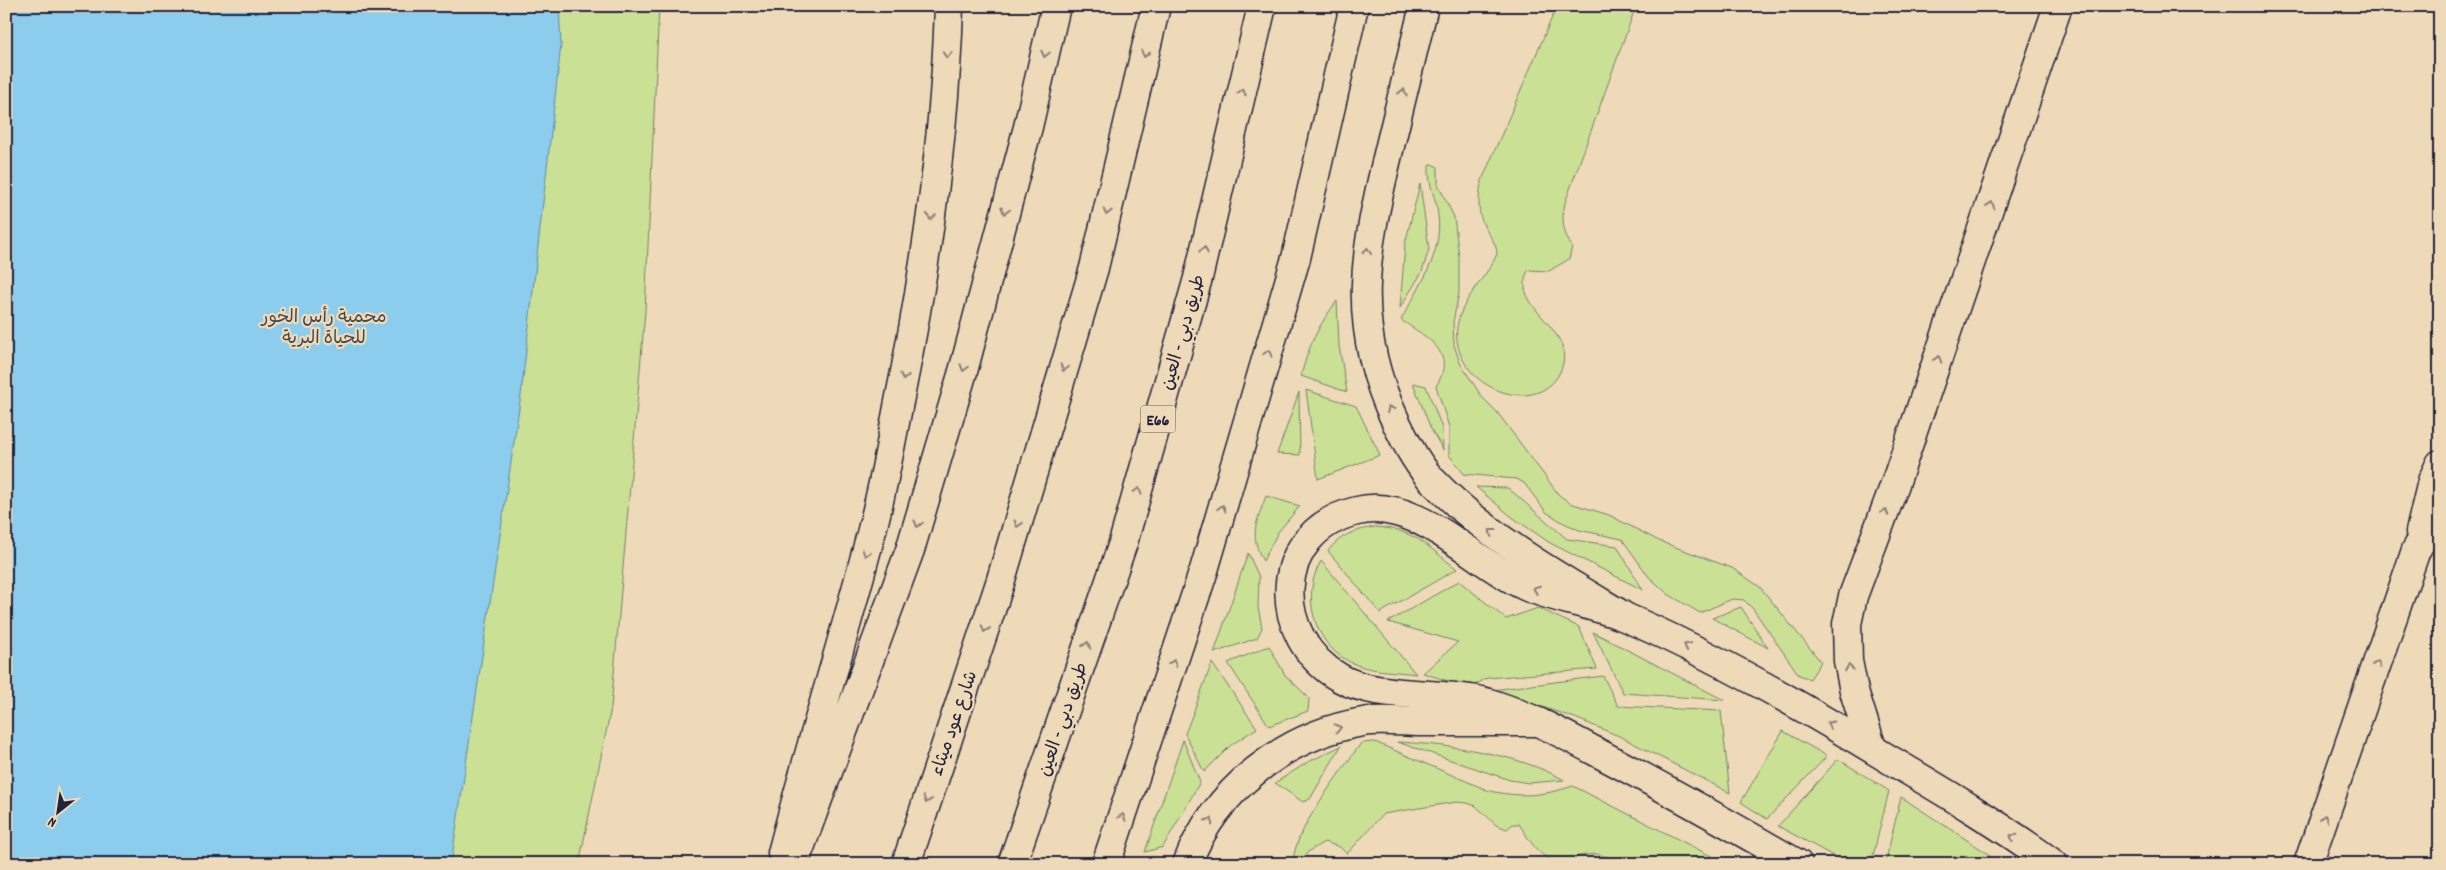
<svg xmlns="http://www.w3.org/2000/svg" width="2446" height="870" viewBox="0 0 2446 870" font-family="Dekko,'Playpen Sans Arabic',sans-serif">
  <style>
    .green { fill: #cae095; stroke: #768168 }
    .water { fill: #8ccced; stroke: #6288a6 }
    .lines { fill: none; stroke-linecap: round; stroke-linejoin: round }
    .minor-casing { stroke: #22223b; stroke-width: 31 }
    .tertiary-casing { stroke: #22223b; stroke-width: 31 }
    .motorway-casing { stroke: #22223b; stroke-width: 31 }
    .minor { stroke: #eedab8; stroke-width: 28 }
    .tertiary { stroke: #eedab8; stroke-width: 28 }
    .motorway { stroke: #eedab8; stroke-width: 28 }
    .oneway { stroke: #887e7a }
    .labels { text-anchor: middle; stroke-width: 4.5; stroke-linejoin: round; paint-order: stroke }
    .shield { fill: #eedab8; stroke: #5f5960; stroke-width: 1 }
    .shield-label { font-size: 16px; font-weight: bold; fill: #22223b }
    .park-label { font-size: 18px; fill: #44484d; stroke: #eedab8 }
    .street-label { font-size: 18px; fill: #22223b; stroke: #eedab8 }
  </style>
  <rect width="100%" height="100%" fill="#eedab8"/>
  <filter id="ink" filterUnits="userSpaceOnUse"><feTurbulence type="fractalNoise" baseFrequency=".02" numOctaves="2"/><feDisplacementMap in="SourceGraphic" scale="10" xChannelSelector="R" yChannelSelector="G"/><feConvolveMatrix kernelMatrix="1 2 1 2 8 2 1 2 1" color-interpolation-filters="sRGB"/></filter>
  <g filter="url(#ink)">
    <path class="green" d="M6,6H659L645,311L611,708L579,864H6Z
      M1557,6H1636L1565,203C1561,221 1563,232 1572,247L1569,259L1549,271L1528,270C1508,309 1581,329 1560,372C1537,420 1450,387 1457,327C1461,299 1486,279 1497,254C1497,244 1490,237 1485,228C1477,213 1478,197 1482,180Z
      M1432,164L1438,167V184L1454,217L1459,257V293L1453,322L1454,345L1460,363L1482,397L1497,412L1559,495L1570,503L1609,515L1659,541L1732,568L1760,587L1821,662L1810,679L1799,675L1753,609L1744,600L1732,599L1700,613L1668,594L1649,577L1622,539L1579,530L1564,523L1546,512L1524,483L1516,479L1464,474L1449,455V427L1436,386C1458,352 1426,337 1401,320C1419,287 1443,254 1438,215C1436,195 1428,188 1429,166Z
      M1420,184L1429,249L1422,272L1400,308L1405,244Z
      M1337,301L1339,346L1347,392L1301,376C1308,347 1319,324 1337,301Z
      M1413,383L1426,386L1442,428L1443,450L1431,429Z
      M1306,390L1356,406L1380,455L1318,479Z
      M1299,392L1300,455L1277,454Z
      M1476,487L1508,488L1567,539L1617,546L1643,590L1550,543L1512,517Z
      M1266,496L1300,506L1278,532L1263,561C1249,534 1256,524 1266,496Z
      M1375,527C1414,529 1427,546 1457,569L1380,613L1328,551C1340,535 1355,530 1375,527Z
      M1248,553L1259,577L1258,607L1262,628L1257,638L1214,653Z
      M1321,561L1416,674C1395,671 1368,672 1348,661C1313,642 1301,595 1321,561Z
      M1459,581L1506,619L1538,608L1579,627L1597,669L1487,678L1470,688L1423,673L1458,642L1388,622Z
      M1741,607L1768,648L1712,618Z
      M1593,632L1724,700L1623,693Z
      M1269,646L1285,675L1309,698L1308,711L1269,726L1228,663Z
      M1212,663L1257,728L1231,745L1204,772L1185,734Z
      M1603,676L1618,706L1721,711L1730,793L1619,736L1575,718L1492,690Z
      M1783,731L1827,756L1767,819L1741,802Z
      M1183,740L1200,782L1163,847L1145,852Z
      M1375,742L1487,790C1517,798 1543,796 1573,786L1727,864H1632L1597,854L1578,856L1570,864C1543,864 1533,846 1519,824H1513L1507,829L1496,825L1476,806L1467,803L1456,802L1383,814L1347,854L1340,847L1324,842L1308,852L1299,864H1294C1288,837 1345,767 1361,743Z
      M1397,742C1450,745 1517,753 1564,780L1529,783L1510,780Z
      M1341,746L1310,799L1303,802L1275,783L1308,762Z
      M1838,759L1889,791L1871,864H1848L1778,826Z
      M1901,797L1990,855L1983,864H1885Z"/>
    <path class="water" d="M6,6H559L561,45L521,395L451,864H6Z"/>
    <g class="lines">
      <defs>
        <path id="minor" d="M2420,532L2432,481L2440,464
          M1872,748L1854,691L1848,661L1847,624L1853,596L1895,484L2058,6
          M2308,864L2416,550L2440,510"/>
        <path id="tertiary" d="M1798,864C1739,830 1679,796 1619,764C1577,742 1535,717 1489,703C1444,690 1378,700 1340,678C1269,637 1271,531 1357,511C1417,496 1472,562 1525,586C1558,600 1594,604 1627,618C1717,657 1803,707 1887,758C1943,791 2000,825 2054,864"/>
        <path id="motorway" d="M1424,6C1412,54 1401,102 1389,150C1365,251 1349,323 1396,422C1405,441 1417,464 1432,480C1486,536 1555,575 1622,615
          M782,853C811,741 847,630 875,518C884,482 891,444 898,407C925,275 945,141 949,6
          M794,864L910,550L964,368L1028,127L1056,6
          M906,864L1000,583L1094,268L1156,6
          M1012,864L1123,543L1198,278L1262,6
          M1106,864L1204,570L1296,258L1354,6
          M1187,864C1215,790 1285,735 1363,722C1381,719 1401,722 1420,722C1459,722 1498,722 1538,722"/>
      </defs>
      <use href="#minor" class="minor-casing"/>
      <use href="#tertiary" class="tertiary-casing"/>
      <use href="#motorway" class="motorway-casing"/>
      <use href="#minor" class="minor"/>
      <use href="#tertiary" class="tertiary"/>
      <use href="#motorway" class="motorway"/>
    </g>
    <defs><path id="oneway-chevron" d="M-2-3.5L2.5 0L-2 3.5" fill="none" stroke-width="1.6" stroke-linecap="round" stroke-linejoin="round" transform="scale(1.25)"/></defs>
    <g class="oneway">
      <use href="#oneway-chevron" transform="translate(1045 54) rotate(103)"/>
      <use href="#oneway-chevron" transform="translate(1145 54) rotate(103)"/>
      <use href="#oneway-chevron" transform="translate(947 55) rotate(94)"/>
      <use href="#oneway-chevron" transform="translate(1242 92) rotate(-77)"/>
      <use href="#oneway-chevron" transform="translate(1403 92) rotate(-76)"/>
      <use href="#oneway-chevron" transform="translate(1991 205) rotate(-71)"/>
      <use href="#oneway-chevron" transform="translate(1005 211) rotate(105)"/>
      <use href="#oneway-chevron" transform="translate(1107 212) rotate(103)"/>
      <use href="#oneway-chevron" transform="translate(931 217) rotate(98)"/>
      <use href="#oneway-chevron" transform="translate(1204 250) rotate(-77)"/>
      <use href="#oneway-chevron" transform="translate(1367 251) rotate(-82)"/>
      <use href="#oneway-chevron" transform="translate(1268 353) rotate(-74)"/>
      <use href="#oneway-chevron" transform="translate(1938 359) rotate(-71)"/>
      <use href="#oneway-chevron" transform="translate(964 368) rotate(106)"/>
      <use href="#oneway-chevron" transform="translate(1064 368) rotate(107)"/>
      <use href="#oneway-chevron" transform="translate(904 377) rotate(102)"/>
      <use href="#oneway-chevron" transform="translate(1390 409) rotate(-115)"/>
      <use href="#oneway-chevron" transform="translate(1138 491) rotate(-74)"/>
      <use href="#oneway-chevron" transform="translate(1222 508) rotate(-74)"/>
      <use href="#oneway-chevron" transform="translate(1885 512) rotate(-70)"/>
      <use href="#oneway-chevron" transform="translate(918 524) rotate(106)"/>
      <use href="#oneway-chevron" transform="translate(1018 524) rotate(107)"/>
      <use href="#oneway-chevron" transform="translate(1492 532) rotate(-143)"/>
      <use href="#oneway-chevron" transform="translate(866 553) rotate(105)"/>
      <use href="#oneway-chevron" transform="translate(1536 589) rotate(-159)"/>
      <use href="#oneway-chevron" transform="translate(985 629) rotate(109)"/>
      <use href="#oneway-chevron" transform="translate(1087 645) rotate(-71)"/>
      <use href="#oneway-chevron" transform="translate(1687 646) rotate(-153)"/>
      <use href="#oneway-chevron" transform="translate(1173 663) rotate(-72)"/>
      <use href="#oneway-chevron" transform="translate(2377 664) rotate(-71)"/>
      <use href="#oneway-chevron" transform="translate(1849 668) rotate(-100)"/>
      <use href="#oneway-chevron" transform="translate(1830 724) rotate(-149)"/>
      <use href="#oneway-chevron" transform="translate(1338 728) rotate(-14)"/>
      <use href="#oneway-chevron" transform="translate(927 800) rotate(109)"/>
      <use href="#oneway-chevron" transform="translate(1122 817) rotate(-72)"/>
      <use href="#oneway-chevron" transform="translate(2324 818) rotate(-71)"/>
      <use href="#oneway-chevron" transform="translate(1210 821) rotate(-55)"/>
      <use href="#oneway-chevron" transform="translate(2013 837) rotate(-147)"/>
    </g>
  </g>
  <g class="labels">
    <rect class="shield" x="1140.5" y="405.5" width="35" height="27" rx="4"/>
    <g class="shield-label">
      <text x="1158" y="425">E66</text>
    </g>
    <g class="park-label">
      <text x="324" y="322">محمية رأس الخور<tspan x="324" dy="21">للحياة البرية</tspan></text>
    </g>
    <g class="street-label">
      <text transform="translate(1182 332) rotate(-74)" y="6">طريق دبي - العين</text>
      <text transform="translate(1062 719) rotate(-71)" y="6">طريق دبي - العين</text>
      <text transform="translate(953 723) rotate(-71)" y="6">شارع عود ميثاء</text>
    </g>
  </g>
  <rect width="2446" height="870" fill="none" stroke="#eedab8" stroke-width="25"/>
  <rect x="12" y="12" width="2421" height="845" fill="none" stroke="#22223b" stroke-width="2" filter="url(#ink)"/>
  <g transform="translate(58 812) rotate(210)" stroke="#eedab8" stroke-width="4" paint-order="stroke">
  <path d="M0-4L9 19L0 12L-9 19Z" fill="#22223b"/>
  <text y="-8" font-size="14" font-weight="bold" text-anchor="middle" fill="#22223b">N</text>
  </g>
</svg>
